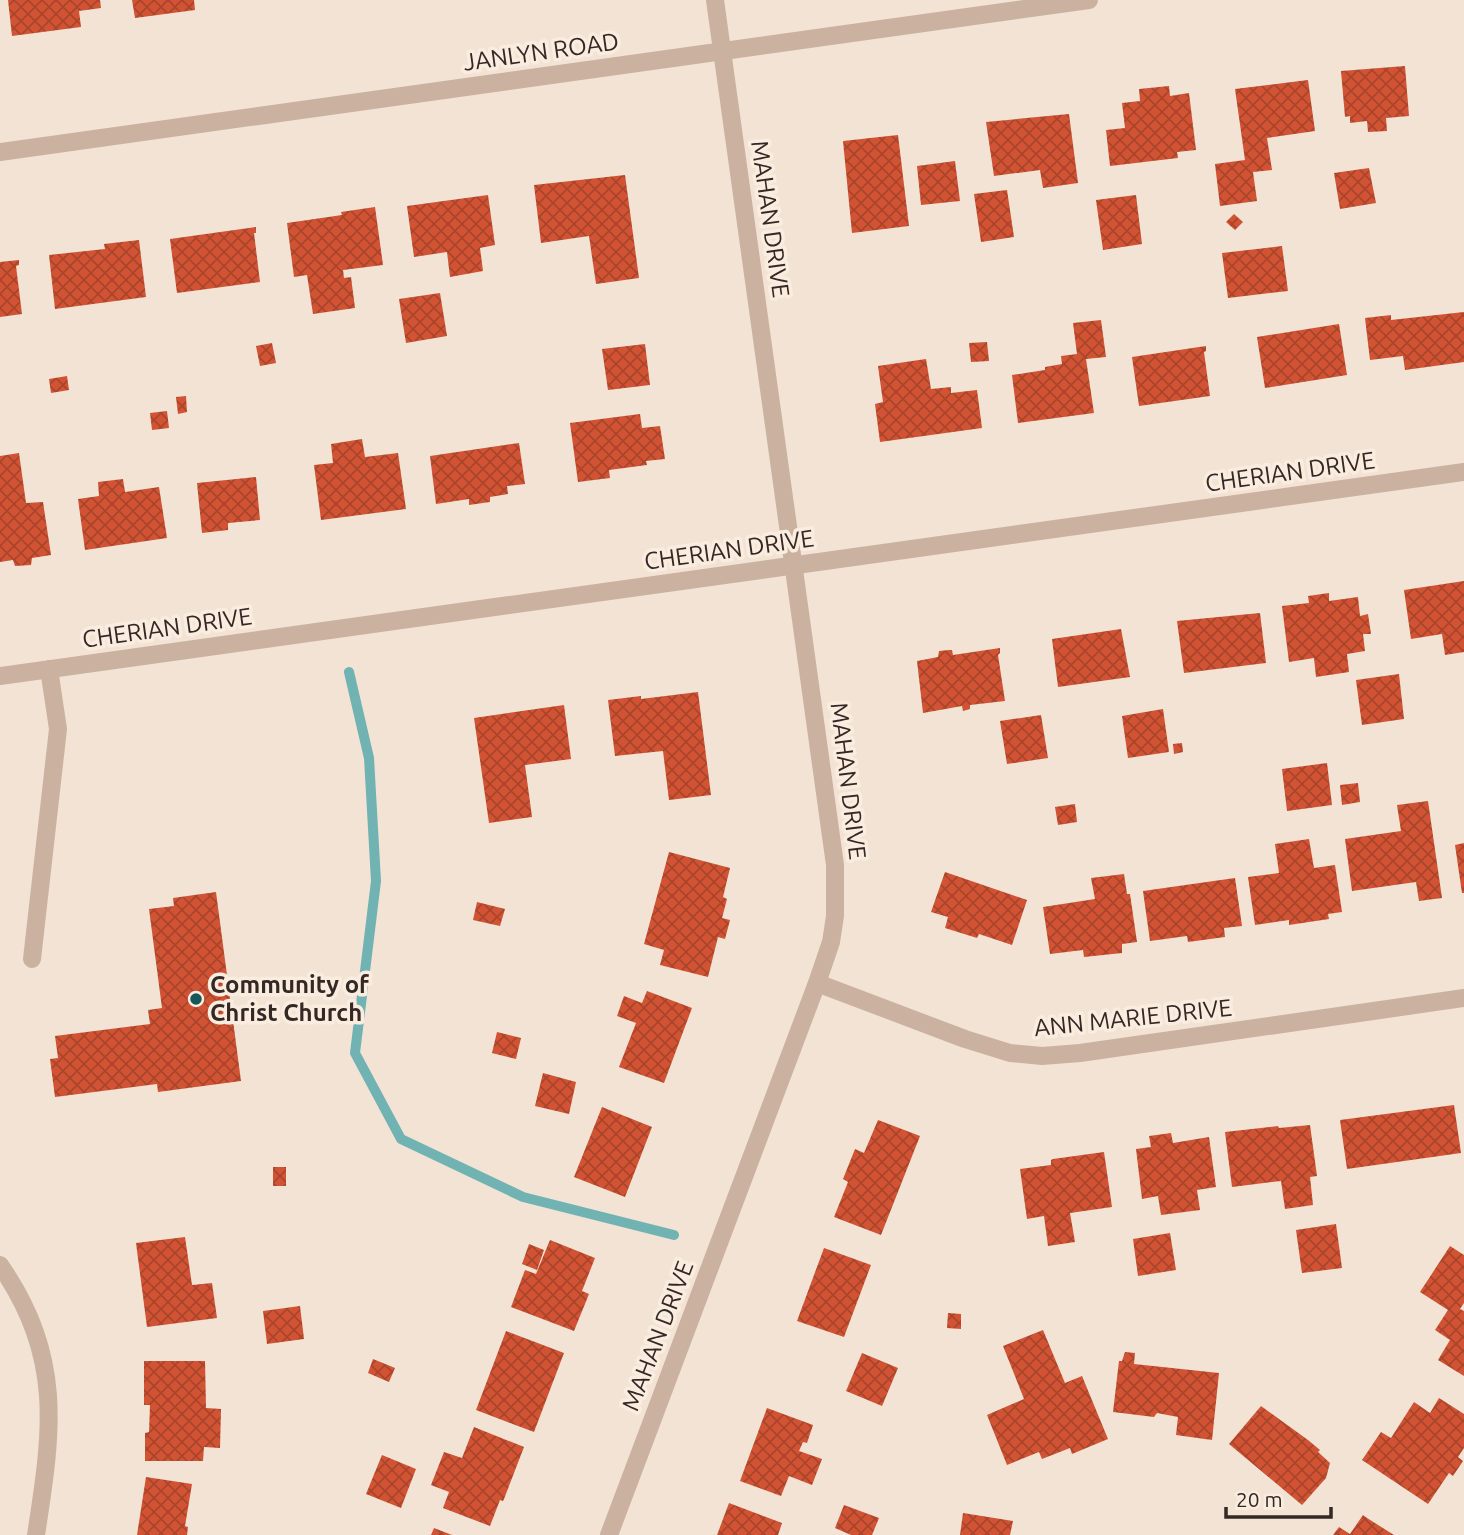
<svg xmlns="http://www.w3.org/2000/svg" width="1464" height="1535" viewBox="0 0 1464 1535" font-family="Ubuntu,sans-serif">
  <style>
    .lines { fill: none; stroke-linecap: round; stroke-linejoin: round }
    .stream { stroke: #71b2b2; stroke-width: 10 }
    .building { fill: url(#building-cross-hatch) }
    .minor { stroke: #cbb2a0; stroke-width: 18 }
    .poi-dot { fill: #165759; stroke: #faede0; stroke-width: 2.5 }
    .labels { text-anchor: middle; stroke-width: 7; stroke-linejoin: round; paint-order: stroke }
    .street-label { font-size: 24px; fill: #342824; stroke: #faede0 }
    .poi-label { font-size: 24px; font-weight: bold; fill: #342824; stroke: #faede0; text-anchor: start }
  </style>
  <defs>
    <pattern id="building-cross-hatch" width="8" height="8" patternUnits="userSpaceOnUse" patternTransform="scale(1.75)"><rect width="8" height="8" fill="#d15334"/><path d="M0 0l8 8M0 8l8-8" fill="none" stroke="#aa452c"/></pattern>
  </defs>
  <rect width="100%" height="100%" fill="#f3e3d4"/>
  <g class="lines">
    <path class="stream" d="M349,672L369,758L376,881L355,1053L401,1139L523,1197L674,1235"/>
  </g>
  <path class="building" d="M8,0H100L101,8L79,11L81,27L12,36Z
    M132,0H194L195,10L135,18Z
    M1405,66L1409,116L1386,118L1387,131L1368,132L1367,121L1350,123V116L1345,117L1341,71Z
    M1308,80L1315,131L1267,138L1272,170L1253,172L1257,201L1220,206L1215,164L1245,160L1235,89Z
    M1169,86L1170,96L1189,93L1196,150L1177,152L1178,158L1110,166L1106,130L1125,128L1122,103L1140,101L1139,89Z
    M1069,114L1078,183L1043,188L1040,170L994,176L986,122Z
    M898,135L909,226L852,233L843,141Z
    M955,161L960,201L921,205L917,166Z
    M1369,168L1376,203L1340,209L1334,173Z
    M625,175L639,278L596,284L589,236L541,243L534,185Z
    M1007,190L1014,237L981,242L974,194Z
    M488,195L495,245L480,248L483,271L450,277L447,252L414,257L407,206Z
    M1136,195L1142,244L1103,250L1096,200Z
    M375,207L383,265L343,270L344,278L351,277L355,308L313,314L307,275L294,277L287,223L342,215L341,212Z
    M1234,214L1243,222L1235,230L1226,222Z
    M256,227V233H254L260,282L177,293L170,239Z
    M139,240L146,297L55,309L49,255L105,249L104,244Z
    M1282,246L1288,291L1228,298L1222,253Z
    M19,260V265L16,266L22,314L0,317V262Z
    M440,293L447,336L406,343L399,299Z
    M1464,312V362L1405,370L1403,356L1370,360L1365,318L1391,315V320Z
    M1101,320L1106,357L1086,359L1094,413L1018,423L1012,375L1045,370V367L1062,364L1061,356L1077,354L1073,323Z
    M1339,324L1347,375L1265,388L1257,337Z
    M987,342L989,361L971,362L969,343Z
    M272,343L276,363L260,366L256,346Z
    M645,344L650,385L608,390L602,349Z
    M1206,346V351L1204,352L1210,396L1139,406L1132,357Z
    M926,359L931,389L951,387V393L977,390L982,428L880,442L875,404L883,402L878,366Z
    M67,376L69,390L51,393L49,379Z
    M186,396L187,412L178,414L176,397Z
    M167,411L169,428L152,430L150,413Z
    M640,414L642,428L660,426L665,459L646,461L647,465L609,470L610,478L578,482L570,423Z
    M362,439L365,457L398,453L406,509L321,520L314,465L333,463L331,444Z
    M519,443L525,484L507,486L508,494L490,497V502L469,505V499L436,504L430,456Z
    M19,453L26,503L43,502L51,555L32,558L31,565L15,566L13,560L0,562V456Z
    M256,477L260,520L228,523V530L202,533L197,483Z
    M123,479L125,492L159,487L167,538L85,550L78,499L99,496L98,482Z
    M1464,581V652L1445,655L1442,634L1411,639L1404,590Z
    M1329,593V601L1358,597L1360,616L1368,614L1371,634H1363L1365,651L1347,654L1349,672L1316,677L1314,658L1289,662L1282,606L1309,603L1308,596Z
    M1260,613L1266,663L1184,673L1177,621Z
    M1121,629L1130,677L1058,687L1052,639Z
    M1000,648V653L998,655L1005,701L970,705V709L963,711L962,706L923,713L917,661L938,657L939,651L949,650H952L953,655Z
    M1399,674L1404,719L1362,725L1356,680Z
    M698,692L711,795L669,800L663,751L615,756L608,700L641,696V699Z
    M564,705L571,759L525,765L532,817L489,823L474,718Z
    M1163,709L1169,752L1128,758L1122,716Z
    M1041,715L1048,758L1007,764L1000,721Z
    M1182,743L1183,752L1174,754L1173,744Z
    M1327,763L1332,805L1287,811L1282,769Z
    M1358,783L1360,802L1342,805L1340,785Z
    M1428,801L1442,898L1419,901L1416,882L1352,891L1345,839L1401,831L1397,805Z
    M1075,804L1077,822L1058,825L1055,807Z
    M1309,839L1314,868L1335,865L1342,912L1328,914L1329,919L1289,925V920L1255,925L1248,877L1279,873L1275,844Z
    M1464,843V893H1462L1455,845Z
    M669,852L730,868L723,897L727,899L722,918L730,920L725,939L718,937L708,977L660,965L664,950L644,944Z
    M945,872L1027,900L1012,945L979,934L977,938L945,928L948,917L931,912Z
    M1124,874L1127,894H1130L1137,942L1122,944V953L1084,957L1083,950L1050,954L1043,907L1095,899L1091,878Z
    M1235,878L1242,926L1224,928L1225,937L1188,942L1187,936L1150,941L1143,891Z
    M216,892L241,1081L158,1092L157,1084L55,1097L50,1059L58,1058L55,1036L150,1024L148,1010L162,1008L149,909L174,906L173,898Z
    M477,902L505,909L500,926L473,920Z
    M647,991L692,1008L664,1083L619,1067L636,1023L617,1016L624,996L642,1003Z
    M497,1032L521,1038L516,1059L492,1053Z
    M543,1073L576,1082L569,1114L535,1106Z
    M1454,1105L1461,1153L1347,1169L1340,1120Z
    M602,1107L652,1127L625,1197L574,1177Z
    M878,1120L920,1136L881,1235L834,1217L848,1182L843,1179L855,1149L864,1153Z
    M1310,1125L1317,1176L1310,1177L1313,1205L1285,1209L1281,1181L1232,1187L1225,1132L1278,1126L1279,1128Z
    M1171,1133L1173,1143L1209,1137L1216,1187L1197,1190L1200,1210L1161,1215L1158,1196L1142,1199L1136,1149L1151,1147L1149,1136Z
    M1104,1152L1112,1207L1070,1213L1075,1242L1048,1246L1044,1216L1027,1219L1020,1169L1051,1165V1160L1053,1159Z
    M273,1167H286V1186H273Z
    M1336,1224L1342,1268L1302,1273L1296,1230Z
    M1170,1233L1176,1270L1138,1276L1133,1239Z
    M185,1237L192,1285L212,1283L217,1318L147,1327L136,1243Z
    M550,1240L595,1258L582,1291L589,1294L574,1331L511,1307L525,1270L536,1274Z
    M529,1244L544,1250L537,1270L522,1264Z
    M1450,1246L1464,1255V1303L1460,1309L1464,1311V1376L1438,1360L1450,1340L1435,1330L1448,1310L1420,1292Z
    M824,1248L871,1265L844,1337L797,1321Z
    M300,1306L304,1339L267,1344L263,1311Z
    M948,1313L961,1314V1329L947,1328Z
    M1043,1330L1065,1383L1082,1376L1108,1439L1072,1454L1070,1448L1042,1459L1039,1452L1007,1465L987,1415L1024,1399L1003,1346Z
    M506,1331L564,1353L534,1432L476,1410Z
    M1125,1352L1135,1353L1134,1364L1219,1373L1212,1440L1176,1435L1178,1417L1157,1413L1154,1417L1113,1412L1119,1361H1122Z
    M862,1353L898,1368L882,1406L846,1391Z
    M373,1359L395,1368L389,1382L368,1373Z
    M144,1361H205L206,1408L221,1409L220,1448L204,1447L203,1461H145V1433L149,1432L150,1405H144Z
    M1439,1398L1464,1414V1448L1458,1457L1463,1461L1453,1476L1449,1473L1428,1504L1362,1460L1381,1432L1391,1438L1414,1402L1430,1413Z
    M1261,1406L1308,1440L1320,1450L1318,1452L1330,1463L1326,1478L1302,1505L1229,1444Z
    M767,1408L813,1425L807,1443L803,1442L799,1451L822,1459L812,1485L789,1476L781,1496L740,1481Z
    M474,1427L524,1447L504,1499L503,1501L500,1500L490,1526L443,1508L449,1492L431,1485L444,1452L462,1458Z
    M382,1455L416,1469L401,1508L366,1494Z
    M146,1477L192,1484L185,1526L188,1527L187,1535H137Z
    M729,1503L782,1523L778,1535H717Z
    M844,1505L879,1518L872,1535H851L835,1528Z
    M963,1513L1013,1521L1010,1535H960Z
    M1363,1515L1367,1518L1394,1535H1333L1339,1527L1350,1534Z
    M434,1528L452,1535H431Z"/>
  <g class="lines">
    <path class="minor" d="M0,152L1089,0
      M0,676L1464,472
      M32,959L58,729L49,669
      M817,983L965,1039L1010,1053L1042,1056L1080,1053L1464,998
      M0,1265C64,1358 52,1431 36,1535
      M609,1535L817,983L831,942L835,916V865L715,0"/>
  </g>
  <circle class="poi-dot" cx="196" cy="999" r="7"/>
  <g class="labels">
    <g class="street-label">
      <text transform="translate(541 52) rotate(-8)" y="8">JANLYN ROAD</text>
      <text transform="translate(770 219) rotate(82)" y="8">MAHAN DRIVE</text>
      <text transform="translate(1290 472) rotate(-8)" y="8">CHERIAN DRIVE</text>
      <text transform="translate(729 550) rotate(-8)" y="8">CHERIAN DRIVE</text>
      <text transform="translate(167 628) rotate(-8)" y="8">CHERIAN DRIVE</text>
      <text transform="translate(848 781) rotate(83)" y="8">MAHAN DRIVE</text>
      <text transform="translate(1133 1018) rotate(-6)" y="8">ANN MARIE DRIVE</text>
      <text transform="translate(658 1336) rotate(-69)" y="8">MAHAN DRIVE</text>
    </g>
    <g class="poi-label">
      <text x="210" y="993">Community of<tspan x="210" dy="28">Christ Church</tspan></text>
    </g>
  </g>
  <path d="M1226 1507v10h105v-10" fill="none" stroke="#342824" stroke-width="3.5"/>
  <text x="1236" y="1507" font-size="21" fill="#342824" stroke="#faede0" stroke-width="5" paint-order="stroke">20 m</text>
</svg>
